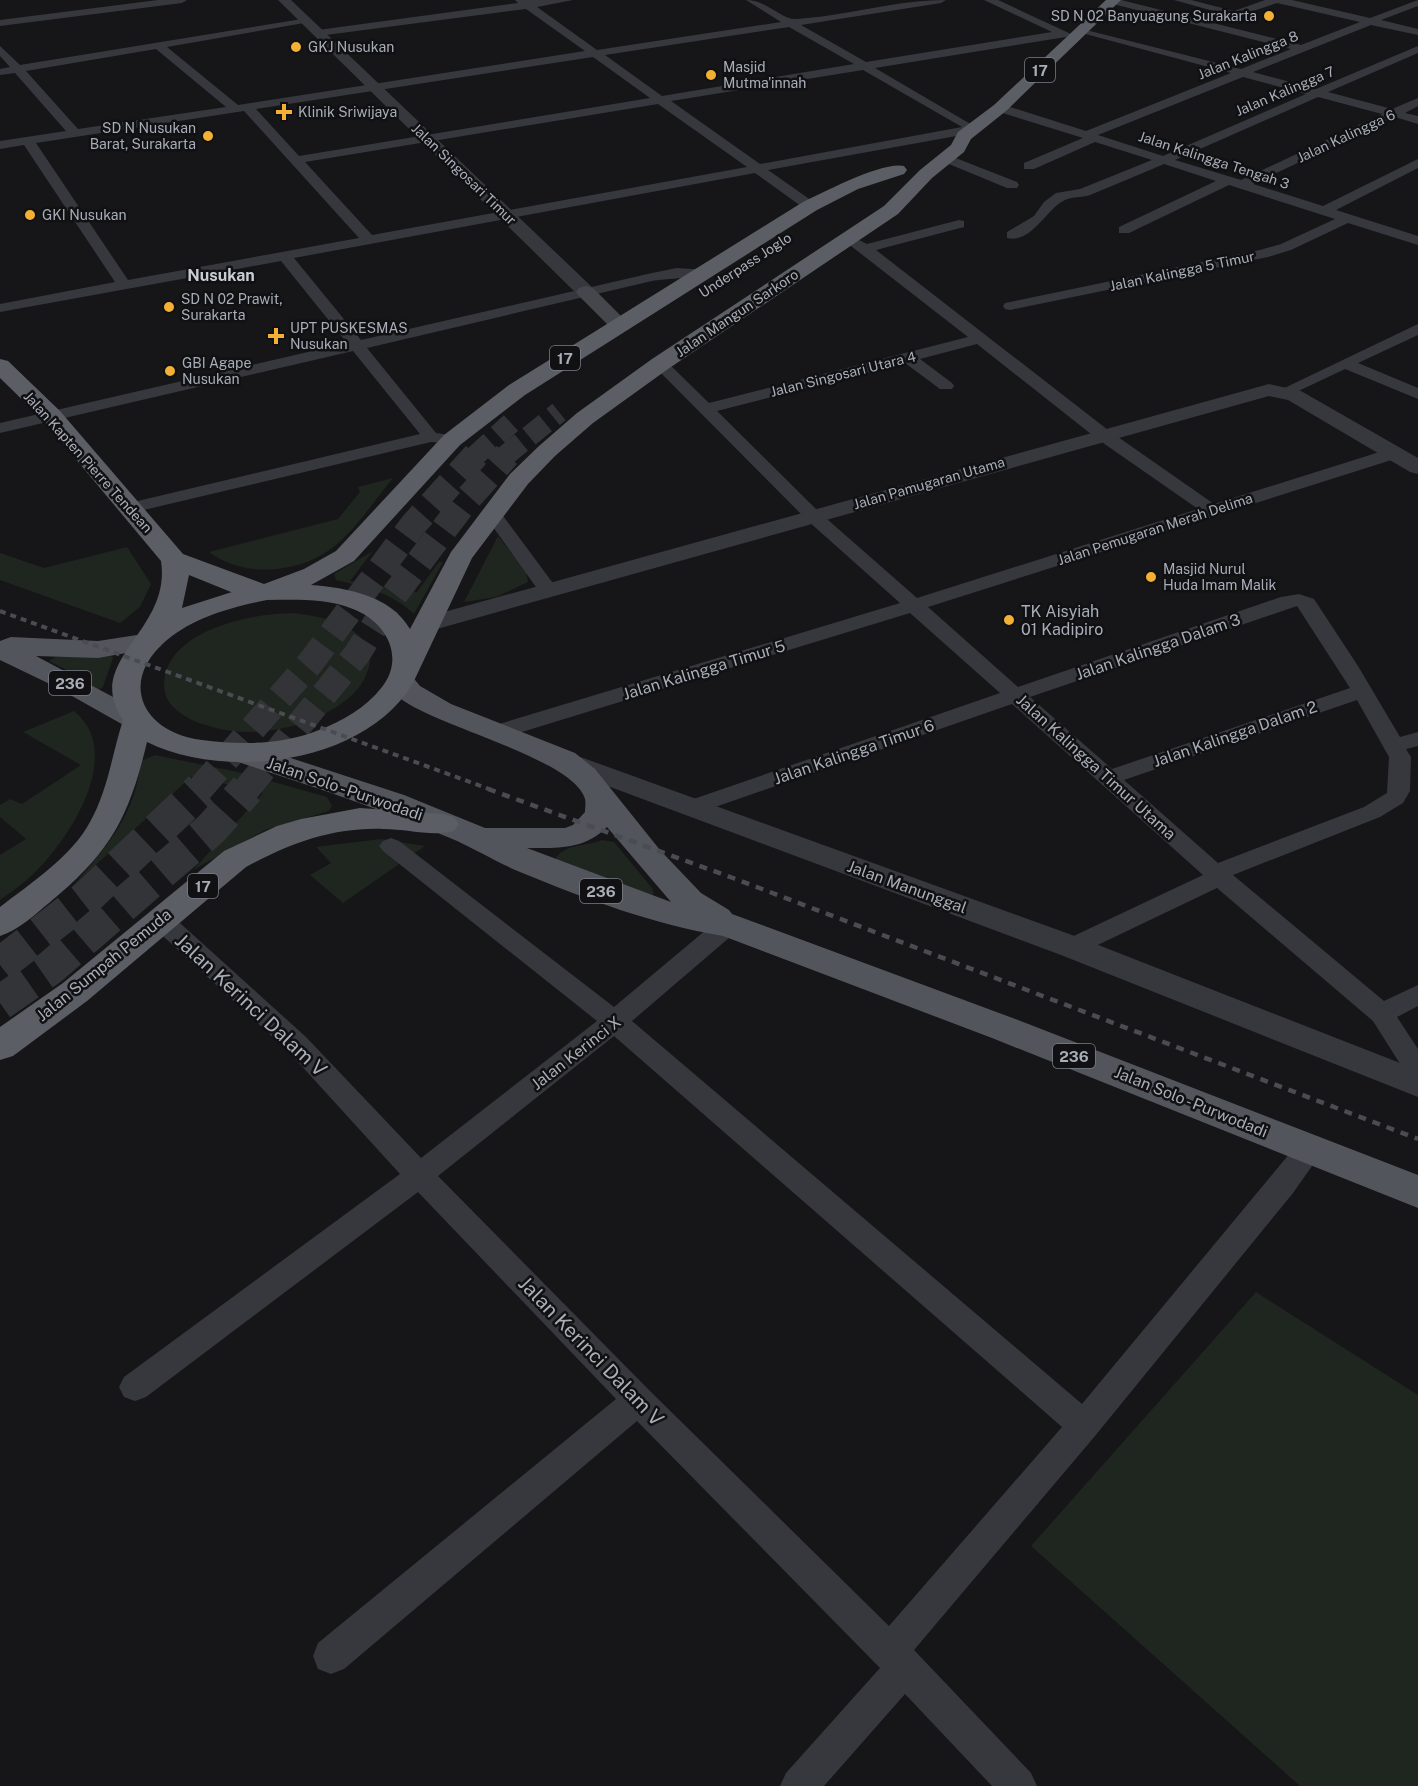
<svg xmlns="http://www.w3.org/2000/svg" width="1418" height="1786" font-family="'Public Sans',sans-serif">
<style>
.green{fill:#1e261f}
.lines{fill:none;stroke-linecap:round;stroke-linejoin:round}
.trunk-tunnel-far2{stroke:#333438;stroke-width:21;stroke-dasharray:21 10;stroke-linecap:butt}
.trunk-tunnel-far1{stroke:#333438;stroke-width:27;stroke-dasharray:27 14;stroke-linecap:butt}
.trunk-tunnel{stroke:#333438;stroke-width:35;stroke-dasharray:35 17;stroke-linecap:butt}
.minor{fill:#37383d;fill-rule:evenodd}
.tertiary{fill:#37383d;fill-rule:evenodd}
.secondary{fill:#45474d;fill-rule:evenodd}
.primary{fill:#53555c;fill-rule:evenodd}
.trunk{fill:#5b5e65;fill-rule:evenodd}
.rail-far1{stroke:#4a4c52;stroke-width:4;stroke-dasharray:6 5;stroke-linecap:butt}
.rail{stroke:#4a4c52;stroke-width:4.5;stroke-dasharray:8 7;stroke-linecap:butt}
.poi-dot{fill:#f2b134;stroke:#111113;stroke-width:2}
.labels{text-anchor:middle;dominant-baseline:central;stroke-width:5;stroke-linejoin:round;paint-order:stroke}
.far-poi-label{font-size:14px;fill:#a8adb8;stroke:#111113;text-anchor:start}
.far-street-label{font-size:14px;fill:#a8adb8;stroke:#111113}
.shield{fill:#111113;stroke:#7b7e86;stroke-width:1.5}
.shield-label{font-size:15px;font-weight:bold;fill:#a8adb8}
.far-quarter-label{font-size:16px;font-weight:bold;fill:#c9ccd4;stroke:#111113}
.poi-label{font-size:16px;fill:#a8adb8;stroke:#111113;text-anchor:start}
.street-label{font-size:16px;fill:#a8adb8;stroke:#111113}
.near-street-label{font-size:20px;fill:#a8adb8;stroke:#111113}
</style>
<rect width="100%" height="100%" fill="#161618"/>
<path class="green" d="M393,478C373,502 354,533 328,551C294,574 242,577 209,552L338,519L360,492L358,487Z
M498,536L526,572L528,582L496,597L464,602Z
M127,547L151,584L140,607L120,623L0,580V553L44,568Z
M373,551L350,581L417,592L439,562H443L414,614C392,593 365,587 336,580L334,574Z
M292,613C321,616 377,626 369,667C366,678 359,689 350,697C316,726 259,739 216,728C199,724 180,717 169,702C163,692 163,682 166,671C181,627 253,614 292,613Z
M111,656L113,658L103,687L97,691L65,669L49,661L55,657Z
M74,711C127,754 67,844 29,878C20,886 10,893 0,900V855L26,839L0,817V805L10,799L22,804L81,765L23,732Z
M155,755L238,772L327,797L332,806L329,811L265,830L193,870L263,793L192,776L73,886C107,845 135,817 141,761Z
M381,839L425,846L343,903L310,875L331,863L316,847Z
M602,840L614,842L652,888L654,894L644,897L555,860C563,843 586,847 602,840Z
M1256,1292L1418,1395V1786H1300L1031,1546Z"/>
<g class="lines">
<path class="trunk-tunnel-far2" d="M475,456L511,423
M505,456L559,412"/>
<path class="trunk-tunnel-far1" d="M199,790L311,662L413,525L476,455
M246,790L357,654L392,598L463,504L507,455"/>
<path class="trunk-tunnel" d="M0,965L86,898L201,789
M0,1003L50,968L210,830L247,789"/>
<path class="minor" d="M158,0H187L182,3L0,26V20Z
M515,0H573L537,7L597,50L781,22L746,0C767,0 782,20 796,19C846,16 895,0 946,0L941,3L801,25L866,62L1052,32L984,0H998L1071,34L1066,37L875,68L979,129L973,133L768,170L815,203V209H805L755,173L294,258L361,340L652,273L677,268L706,270L708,273C704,277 663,279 652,281L367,348L436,433L458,436L461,440L458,444L431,442L131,513L125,512L122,508L125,504L420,434L353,351L0,433V423L347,343L281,261L0,312V304L115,282L24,145L0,149V141L66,131L15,73L0,75V69L10,67L0,56V46L20,65L308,18V22L304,23L167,47L238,105L585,51L526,9L318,36L313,33L318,30L518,3ZM789,27L854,64L662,96L605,55ZM156,49L226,107L78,129L26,71ZM593,57L650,98L299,156L256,109ZM863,70L962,127L760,164L671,101ZM658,104L747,167L372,235L305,162ZM244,111L359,238L128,280L36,143Z
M1109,0H1121L1301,45L1360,22L1277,3L1235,17L1174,0H1191L1234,11L1265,0H1292L1370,18L1418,0V6L1381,20L1418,29V35L1371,25L1253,72L1316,89L1418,46V53L1328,92L1392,109L1418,98V106L1405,113L1418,116V124L1395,117L1253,184L1323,206L1418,159V168L1336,210L1418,236V245L1348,223L1291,250L1268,257L1010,310L1005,309L1003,306L1005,303L1010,302L1260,250L1281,244L1335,219L1229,185L1129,233H1119V227L1216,181L1164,164C1140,174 1115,185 1090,195C1082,198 1071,196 1063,201C1046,210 1031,244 1007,238V232L1034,216L1044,202L1056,193L1080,189L1152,160L1095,142L1034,169H1024V163L1083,138L996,111V105H1004L1086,131L1231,73L1078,32V28L1241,69L1291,49L1109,3ZM1243,77L1306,94L1163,156L1098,135ZM1318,97L1382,114L1241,180L1175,160Z
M948,155L1017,182L1019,185L1017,188H1007L944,162L942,159Z
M959,220L964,221V227L876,250L1108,430L1214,504L1389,449H1401L1404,453L1401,457L928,607L1018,687L1281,597L1299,594L1314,599L1358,666L1400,737L1418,732V746L1406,749L1411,757L1410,791L1403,803L1380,817L1233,875L1384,1001L1418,985V1006L1397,1017L1418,1049V1081L1409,1078L1373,1021L1217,888L1081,953L1072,956L1063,953L1060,947L1063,941L1203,875L1012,704L698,813L690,815L682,813L679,808L682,803L1000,693L910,613L502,738H486L483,733L486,728L900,603L807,520L652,364L654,361H666L709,403L968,337L842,239L849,235L867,244ZM977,344L1096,438L1198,509L917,598L819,512L717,411L905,363L940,389H952L954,386L952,383L920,359ZM1297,606L1350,688L1112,769L1030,697ZM1357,700L1389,757L1387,793L1364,807L1218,863L1124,780Z
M1418,324V335L1358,363L1418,388V399L1345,369L1290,395H1278L1276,392Z
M492,508L498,509L555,586L558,590L555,594H541L483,513Z
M391,838L399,841L614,1007L719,919L728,916L737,919L740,925L737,931L632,1021L1082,1404L1300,1141L1310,1138L1320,1141L1324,1149L1293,1193L1095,1436L914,1650L1031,1773L1037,1786H992L905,1694L824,1786H780L786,1773L880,1668L637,1421L344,1669L331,1674L318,1669L313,1656L318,1643L616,1399L418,1192L146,1397L135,1401L124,1397L119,1387L124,1377L400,1174L288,1051L152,926L149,920L152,914L161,912L170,914L306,1037L421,1158L597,1021L383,851L379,846L383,841ZM614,1036L1062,1427L889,1626L649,1390L438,1176Z"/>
<path class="tertiary" d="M278,0H291L593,288L595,292L593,296H579Z
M1269,384L1301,391L1418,458V474L1410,472L1288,400L1269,396L437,629L428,631L419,629L416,624L419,619Z
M564,751L1083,939L1418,1070V1097L1061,955L554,766L550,760L554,754Z"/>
<path class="secondary" d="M586,286L593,288L625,320L628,324L625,328H611L579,296L576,292L579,288Z"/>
<path class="primary" d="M150,633L160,635L164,641L160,647L98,658L36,656L147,715L152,721L147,727L137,730L127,727L56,687L0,660V641L11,637L98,641Z
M401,672L411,675L420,686L451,704L575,753L595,769L660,850L701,893L729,910L732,914L1018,1020L1418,1175V1208L992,1038L723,936C652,924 586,899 520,872C496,862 474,848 450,838C379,808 306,784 232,760L228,753L232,746L243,744L254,746L404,795L485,828H565L573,825L585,812C585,808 586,803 585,799C574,759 438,727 401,699C395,694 391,687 387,681L391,675ZM607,827L671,902L527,848C558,848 584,850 607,827Z"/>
<path class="trunk" d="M1106,0H1121L1006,111L971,139L964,152L932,178L898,214L668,369L593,423L555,456L528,484L472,558L413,683C365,764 226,781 147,742C129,818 110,853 49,903C34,915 19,930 0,936V907C31,883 72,856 90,822C108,790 112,754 123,720C82,660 172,632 161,561L44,421L0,378V359L8,361L60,411L183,554L264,584L304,569L336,551L444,435L509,385L803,202C824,192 883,161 904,166L907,170L904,174L858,189L817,210L525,395L460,445L354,561L311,585C347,588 390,595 410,629L451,552L510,474L539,446L577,413L652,359L884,206L920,170L951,145L958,132L994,105ZM189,575L231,592H232L182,608ZM267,600C295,600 326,598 353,609C385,621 406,656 382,687C366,708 342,721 319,730C282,745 240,745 202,740C143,733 117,682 167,640C195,617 232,607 267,600Z
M360,808L443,814L454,817L459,824L454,831C432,837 407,829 384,829C333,827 291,843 246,867L87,1001L13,1056L0,1060V1027L63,983L224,851L277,826L301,819Z"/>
<path class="rail-far1" d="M0,611L492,790"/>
<path class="rail" d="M488,789L733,878L1418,1139"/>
</g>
<g class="poi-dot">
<circle cx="1269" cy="16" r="6"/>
<circle cx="296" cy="47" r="6"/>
<circle cx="711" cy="75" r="6"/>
<path d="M281 103h6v6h6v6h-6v6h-6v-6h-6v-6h6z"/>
<circle cx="208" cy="136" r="6"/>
<circle cx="30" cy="215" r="6"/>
<circle cx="169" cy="307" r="6"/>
<path d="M273 327h6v6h6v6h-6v6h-6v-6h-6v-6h6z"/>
<circle cx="170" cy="371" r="6"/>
<circle cx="1151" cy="577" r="6"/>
<circle cx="1009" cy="620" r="6"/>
</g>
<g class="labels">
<g class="far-poi-label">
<text x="1257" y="16" text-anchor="end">SD N 02 Banyuagung Surakarta</text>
<text x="308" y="47">GKJ Nusukan</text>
<text x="723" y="67">Masjid<tspan x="723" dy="16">Mutma'innah</tspan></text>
<text x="298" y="112">Klinik Sriwijaya</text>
<text x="196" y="128" text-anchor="end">SD N Nusukan<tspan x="196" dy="16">Barat, Surakarta</tspan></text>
<text x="42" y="215">GKI Nusukan</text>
<text x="181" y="299">SD N 02 Prawit,<tspan x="181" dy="16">Surakarta</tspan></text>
<text x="290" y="328">UPT PUSKESMAS<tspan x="290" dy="16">Nusukan</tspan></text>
<text x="182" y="363">GBI Agape<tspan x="182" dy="16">Nusukan</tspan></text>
<text x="1163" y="569">Masjid Nurul<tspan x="1163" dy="16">Huda Imam Malik</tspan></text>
</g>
<g class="far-street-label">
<text transform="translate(1248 55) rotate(-22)">Jalan Kalingga 8</text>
<text transform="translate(1285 91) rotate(-23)">Jalan Kalingga 7</text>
<text transform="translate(1346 136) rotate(-25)">Jalan Kalingga 6</text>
<text transform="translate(1214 160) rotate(18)">Jalan Kalingga Tengah 3</text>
<text transform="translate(464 174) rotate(44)">Jalan Singosari Timur</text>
<text transform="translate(745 265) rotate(-33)">Underpass Joglo</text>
<text transform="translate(1182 271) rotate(-12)">Jalan Kalingga 5 Timur</text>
<text transform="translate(737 313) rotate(-34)">Jalan Mangun Sarkoro</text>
<text transform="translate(843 374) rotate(-14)">Jalan Singosari Utara 4</text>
<text transform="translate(88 462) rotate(48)">Jalan Kapten Pierre Tendean</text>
<text transform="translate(929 483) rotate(-16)">Jalan Pamugaran Utama</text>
<text transform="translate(1155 529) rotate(-18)">Jalan Pemugaran Merah Delima</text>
</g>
<g class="shield">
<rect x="1025" y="58" width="30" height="24" rx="4.5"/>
<rect x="550" y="346" width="30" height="24" rx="4.5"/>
<rect x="49" y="671" width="42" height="24" rx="4.5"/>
<rect x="188" y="874" width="30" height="24" rx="4.5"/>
<rect x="580" y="879" width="42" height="24" rx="4.5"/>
<rect x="1053" y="1044" width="42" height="24" rx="4.5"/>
</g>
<g class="shield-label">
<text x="1040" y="70">17</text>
<text x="565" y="358">17</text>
<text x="70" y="683">236</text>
<text x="203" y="886">17</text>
<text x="601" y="891">236</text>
<text x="1074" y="1056">236</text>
</g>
<g class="far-quarter-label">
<text x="221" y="275">Nusukan</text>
</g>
<g class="poi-label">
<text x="1021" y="611">TK Aisyiah<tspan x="1021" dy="18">01 Kadipiro</tspan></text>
</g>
<g class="street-label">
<text transform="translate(1158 647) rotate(-19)">Jalan Kalingga Dalam 3</text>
<text transform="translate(704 670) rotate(-17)">Jalan Kalingga Timur 5</text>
<text transform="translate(1235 734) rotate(-19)">Jalan Kalingga Dalam 2</text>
<text transform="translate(854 752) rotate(-19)">Jalan Kalingga Timur 6</text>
<text transform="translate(1096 767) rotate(42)">Jalan Kalingga Timur Utama</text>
<text transform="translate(345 789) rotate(19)">Jalan Solo - Purwodadi</text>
<text transform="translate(907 887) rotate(20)">Jalan Manunggal</text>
<text transform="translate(104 965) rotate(-39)">Jalan Sumpah Pemuda</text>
<text transform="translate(576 1053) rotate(-38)">Jalan Kerinci X</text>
<text transform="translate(1191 1102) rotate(22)">Jalan Solo - Purwodadi</text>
</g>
<g class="near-street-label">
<text transform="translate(251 1005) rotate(43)">Jalan Kerinci Dalam V</text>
<text transform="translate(591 1351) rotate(46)">Jalan Kerinci Dalam V</text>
</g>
</g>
</svg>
